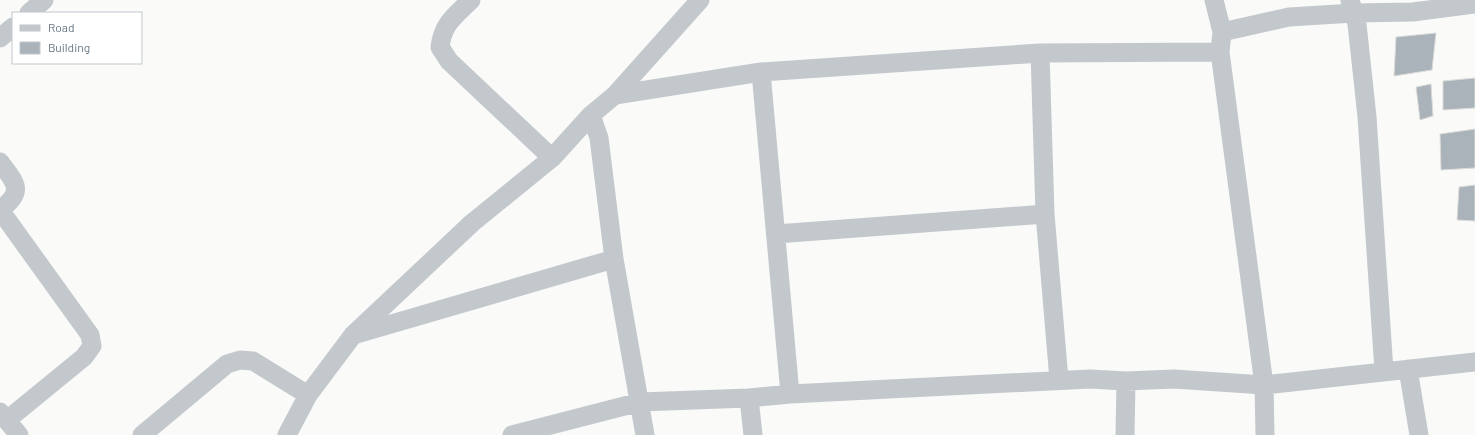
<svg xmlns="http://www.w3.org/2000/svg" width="1475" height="435" font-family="Barlow,sans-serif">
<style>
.building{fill:#aab3b9;stroke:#dcdcda}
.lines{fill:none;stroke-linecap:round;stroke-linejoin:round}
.minor{stroke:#c3c8cc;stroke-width:19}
</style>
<rect width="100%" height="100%" fill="#fafaf8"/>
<path class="building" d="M1436,33L1432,70L1394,76L1396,37Z
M1475,78V108L1443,110V81Z
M1431,84L1433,116L1420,120L1416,87Z
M1475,129V168L1441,170L1440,134Z
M1475,185V221L1457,220L1459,187Z"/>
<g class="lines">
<path class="minor" d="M471,0C455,16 443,23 440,47L449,61L552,158
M1214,0L1222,32L1220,52L1264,385L1475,362
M1350,0L1357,24L1367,117L1384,371
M29,13L44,0
M1222,32L1289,17L1354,13L1413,12L1475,4
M0,38L13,27
M1040,53L1220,52
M761,72L790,394
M615,95L761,72L1040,53L1045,214
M591,115L599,138L614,259L645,435
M0,162C16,184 25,190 0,210
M0,210L90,335L92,346L84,357L7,420
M776,234L1045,214L1059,380
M357,334L614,259
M1408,369L1419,435
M749,398L753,435
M0,412L19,435
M142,435L227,364L240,360L253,361L308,395
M287,435L308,395L353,335L472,223L552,158L591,115L615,95L700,0
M512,435L640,402L749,398L790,394L1090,379L1126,381L1174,379L1264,385L1265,435
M1125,435L1126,381"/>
</g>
<rect x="12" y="12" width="130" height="52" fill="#ffffff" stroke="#c1c8cd"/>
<rect x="20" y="25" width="20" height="6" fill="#c3c8cc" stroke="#c1c8cd"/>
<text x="48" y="32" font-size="12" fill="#657683">Road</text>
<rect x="20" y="42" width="20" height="12" fill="#aab3b9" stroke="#c1c8cd"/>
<text x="48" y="52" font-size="12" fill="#657683">Building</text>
</svg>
